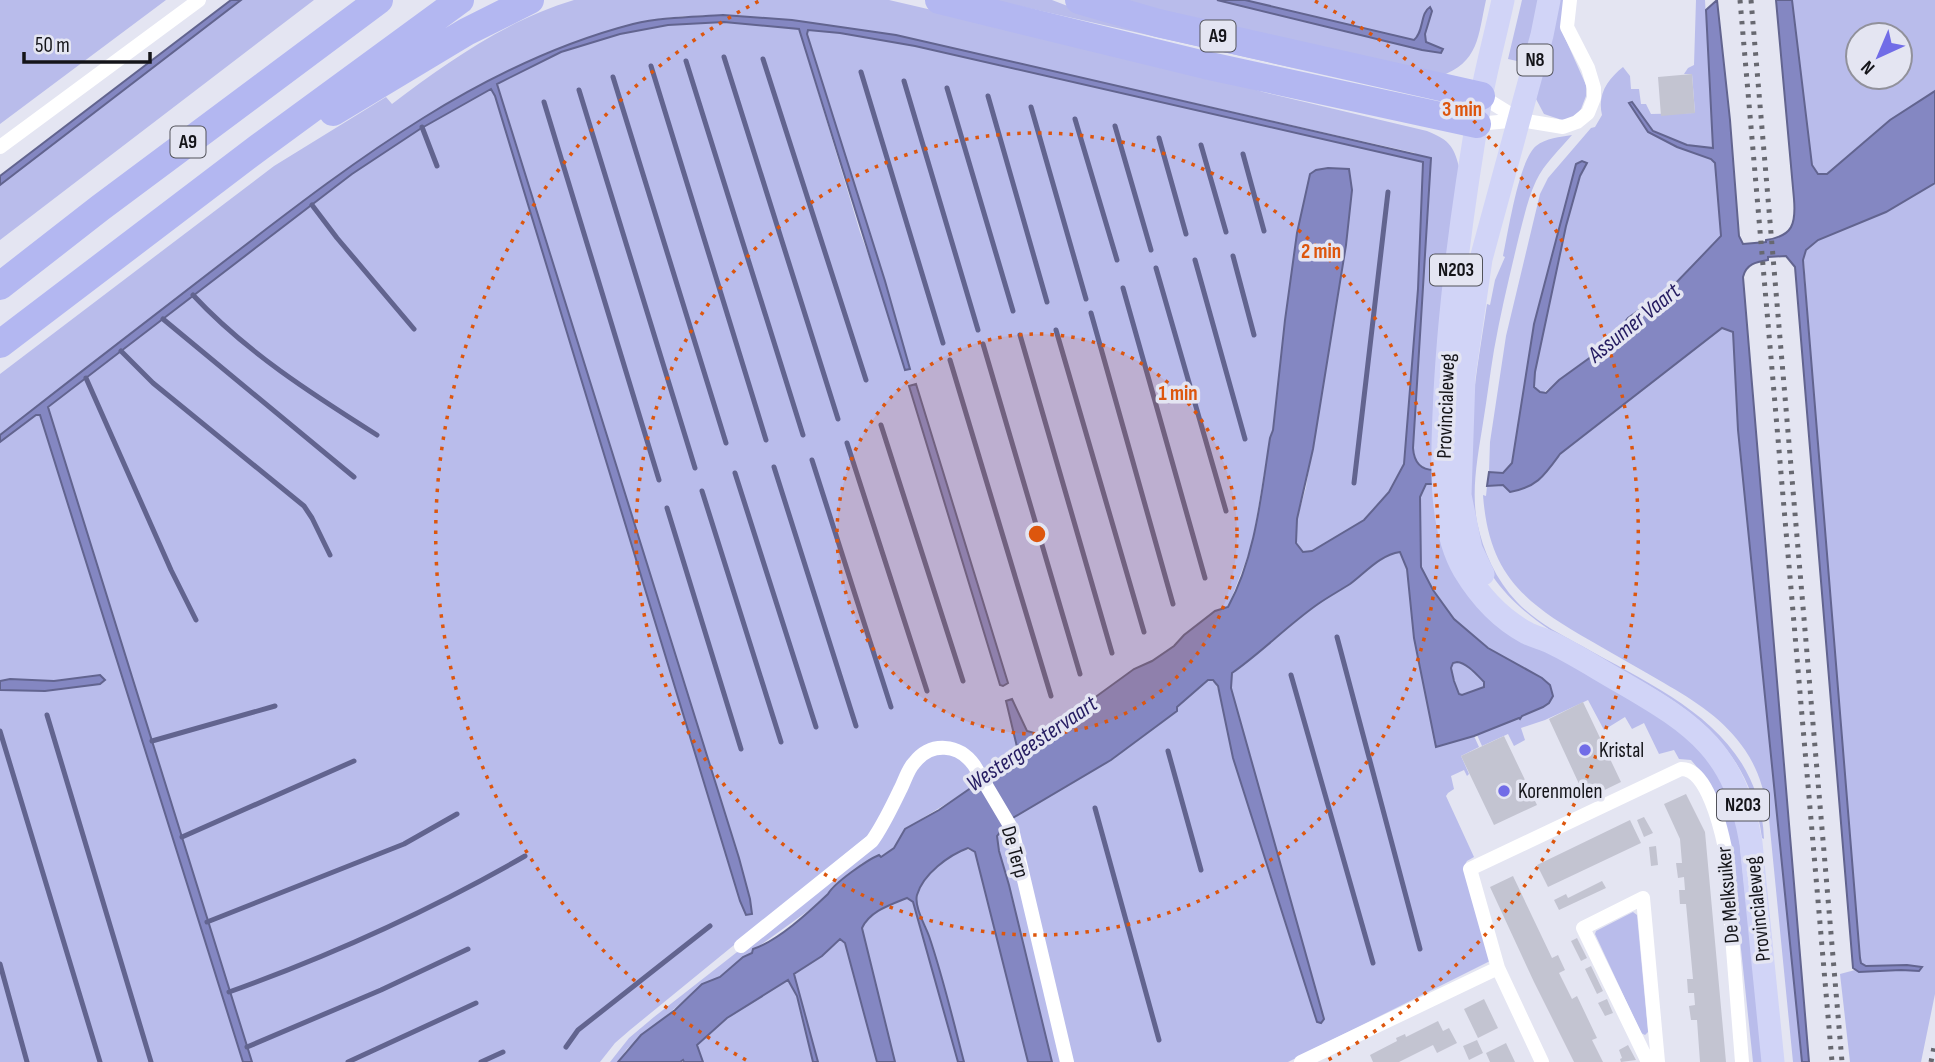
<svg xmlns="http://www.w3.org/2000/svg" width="1935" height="1062" font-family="'Sofia Sans Condensed',sans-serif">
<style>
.green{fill:#b9bceb;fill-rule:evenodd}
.water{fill:#8487c2;stroke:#62648f;stroke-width:2;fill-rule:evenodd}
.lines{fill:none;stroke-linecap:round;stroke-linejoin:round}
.stream{stroke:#62648f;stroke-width:5}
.building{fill:#c3c4d1}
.minor{stroke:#fff;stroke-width:14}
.primary{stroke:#d1d4f7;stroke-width:23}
.motorway{stroke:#b3b7f1;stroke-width:28}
.rail{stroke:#676870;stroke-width:5;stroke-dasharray:3.5 7;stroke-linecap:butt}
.ring{fill:none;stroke:#dd560d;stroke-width:3.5;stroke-dasharray:3.5 7}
.poi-dot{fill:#716ce7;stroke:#e4e5f2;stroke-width:2.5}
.labels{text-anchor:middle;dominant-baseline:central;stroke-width:7;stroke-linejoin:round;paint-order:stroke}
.shield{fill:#e4e5f2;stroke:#52535a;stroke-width:2}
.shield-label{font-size:19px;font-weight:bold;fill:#141419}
.street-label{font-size:21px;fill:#141419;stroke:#e4e5f2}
.poi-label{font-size:21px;fill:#141419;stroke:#e4e5f2;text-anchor:start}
.water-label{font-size:23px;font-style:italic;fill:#241b61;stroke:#e4e5f2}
.centre{fill:#dd560d;stroke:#e4e5f2;stroke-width:3.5}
.ring-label{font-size:21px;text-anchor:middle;font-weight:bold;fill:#dd560d;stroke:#e4e5f2;stroke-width:7;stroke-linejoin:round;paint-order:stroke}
</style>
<rect width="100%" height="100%" fill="#e4e5f2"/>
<path class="green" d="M0,0H166L0,124Z
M241,0H314L0,240V185Z
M574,0H889L1208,74L1263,92L1427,131C1447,139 1454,145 1459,167L1434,470H1427L1415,461L1364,520L1312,551L1303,552L1296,543L1297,519L1306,487L1346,245L1339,169L1328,168L1297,233L1285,320L1273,430L1270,438L1252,545L1228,607L1184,635L1174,646L1152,661L1134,669L1079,709L1053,723L1038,734L1027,731L1007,701L1018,751L1017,756L989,778L978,760L929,746L877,828L630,1030L615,1043L600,1062H252L48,407L352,174L420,129L491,89L495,96L740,901L752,914L750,899L739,858L497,84L561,52L620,34L668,25L724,22L799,29L860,232L910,369L807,34L808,30L840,33L915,46L1414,159L1415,153C1296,126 1176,99 1057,72C959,49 863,26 763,18C721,15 674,13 632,24C520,54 421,116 328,182L0,435V374L274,166L386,97L392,104C447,62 507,20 574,0ZM916,384L1008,683L1006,685L910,386Z
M993,0H1052L1091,15L1299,69Z
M1118,0H1486C1478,36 1479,63 1440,76Z
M1522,0H1542L1526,63L1508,59Z
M1558,0H1565L1561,29L1586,85V96L1581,109L1575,117L1559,121V119L1544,114L1536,99Z
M1696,0H1705L1713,148L1687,145L1653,131L1632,102L1629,103L1648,132L1677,147L1711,159L1715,163L1721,236L1672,287L1628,318L1606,346L1520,410L1512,463L1503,473L1489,472L1490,442L1506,336L1540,194L1548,178L1591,128L1595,127L1602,115C1597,94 1608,79 1623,67L1630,76L1631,89H1639L1641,104H1646L1651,114L1695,113L1692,74H1684L1688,68L1694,65Z
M1785,0H1935V994L1921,1062H1850L1840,974L1855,970L1919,971L1921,967L1866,966L1861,963L1860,958L1814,399ZM1858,35H1900V77H1858Z
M1572,135C1560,149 1544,164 1536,181C1528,198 1524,217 1519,236C1510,274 1501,311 1494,350C1490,374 1487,398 1483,423C1478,455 1471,489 1477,522C1483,551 1496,580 1517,602C1535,621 1559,634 1582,646C1663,692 1760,730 1764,839L1762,838C1737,650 1511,684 1470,526C1467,512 1470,493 1471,479C1471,454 1470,429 1473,404C1476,371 1482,338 1487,304L1490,305L1495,280L1505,257L1503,256C1508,233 1519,160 1536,146C1546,138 1560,137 1572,135Z
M1722,328L1733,332L1738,430L1802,1062H1793L1768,809C1763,788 1758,769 1745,750C1725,720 1695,701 1664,683C1640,669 1615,655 1591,641C1525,603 1489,576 1483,495L1486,496L1487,486L1503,485L1510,492C1536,487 1545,476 1560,454Z
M36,415H40L243,1062H0V690L45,691L100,684V675L54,681L10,679L0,681V442Z
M1426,484H1434L1455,571L1584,672L1674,726L1709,759L1725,786L1737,818L1763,1062H1753L1731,855L1702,773L1691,760L1679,759L1674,750L1659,754L1644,723L1632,729L1625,717L1604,730L1588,700L1545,720L1521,728L1525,740L1514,746L1508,734L1482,746L1477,735L1519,717L1521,719V716L1543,707L1542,678C1494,655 1441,622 1421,568C1417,556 1419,538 1419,526C1419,511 1417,496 1426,484Z
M1401,552L1407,569L1414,638L1436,746L1474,736L1479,747L1461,756L1469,774L1467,776L1464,770L1451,776L1454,789L1448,793L1446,796L1474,857L1467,861L1464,866L1490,961L1288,1062H1070L1011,819L1111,760L1177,711V707L1208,680L1215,682L1219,692L1233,758L1317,1022L1324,1018L1231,688L1232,673C1262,652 1288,625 1318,604C1328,597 1340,591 1350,583C1366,572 1380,555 1401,552Z
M1462,662L1484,681V687L1462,695L1458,693L1451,668L1453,663Z
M935,752L959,755L980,783L905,829L894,848L880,857L879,855L861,864L842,881L832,887L828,894L812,908L755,949L752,953L746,956L720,977L707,983L688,997L627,1049L618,1062H610L629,1038L654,1017L870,848L913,771Z
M1004,826L1005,828L1063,1062H1052L1009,885L999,851L997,836Z
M966,849L975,852L1028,1062H964C952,1017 941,972 926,927C923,919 915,906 917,897C921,876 948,856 966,849Z
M907,898L913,902L958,1062H895L862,928C870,911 890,905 907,898Z
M1633,912L1637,915L1648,1032L1645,1035L1641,1033L1595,934L1596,931Z
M840,939L845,943L877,1062H818L794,974Z
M788,980L797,996L813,1062H703L697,1045L727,1018Z"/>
<path class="water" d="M231,0H241L0,185V176Z
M1217,0H1245L1414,40C1424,32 1420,13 1430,7L1432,11L1425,34L1426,42L1443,49L1441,53L1422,50Z
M1717,0L1730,120L1739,236L1743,244L1766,242V240C1793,236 1796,224 1794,199L1776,0H1792L1812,165L1818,174H1827L1890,120L1935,91V183L1886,212L1818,240L1806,250L1803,260L1860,958L1861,963L1866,966L1907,965L1922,967L1919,971L1901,970L1859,972L1853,968L1795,267L1786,256L1768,257V260C1756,262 1746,264 1743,277L1809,1062H1802L1738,430L1733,332L1722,328L1560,454C1544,476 1537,487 1510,492L1503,485L1487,486L1489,472L1503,473L1512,463L1534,324L1576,164L1582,161L1587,163L1580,176L1566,226L1535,372L1534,387L1540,392L1546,393L1559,380L1606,346L1628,318L1672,287L1721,236L1715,163L1711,159L1677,147L1648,132L1629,103L1632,102L1653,131L1687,145L1713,148L1706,10Z
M723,15L792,20L896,35L1431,158L1413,448C1414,462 1420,470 1434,470V484H1426L1420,497L1421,567L1433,590L1454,619L1488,648L1542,678L1550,685L1553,696L1549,703L1543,707L1522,716L1520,719L1519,718L1474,736L1436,747L1414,638L1407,569L1400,552C1380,555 1366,572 1350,584C1339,591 1328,597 1318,604C1288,625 1262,652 1232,673L1231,688L1324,1019L1321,1023L1317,1022L1233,758L1218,686L1213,680H1208L1177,707V711L1111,760L1011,819L997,836L999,851L1009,885L1052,1062H1028L975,852L968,848C949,855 923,874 917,895C914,906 925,925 929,936C943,977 953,1020 964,1062H958L913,902L907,898C890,905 870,911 862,928L895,1062H877L845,943L840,939L822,956L794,974L818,1062H813L797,996L788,980L727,1018L697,1045L703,1062H684L683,1060L680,1062H618L641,1035L675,1010L702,984L720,977L743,957L752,953L753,949C778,941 809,912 828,894C834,883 867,860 879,855L881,857L894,848L905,829L939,810L1017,756L1018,751L1006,701L1012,699L1027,731L1038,734L1053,723L1079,709L1134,669L1152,661L1174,646L1184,635L1215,611L1228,607C1256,555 1261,495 1270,438L1273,430L1285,320L1297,233L1310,174L1316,170L1328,168L1349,169L1352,190L1346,245L1313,449L1297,519L1296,543L1303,552L1312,551L1364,520L1389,492L1404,464L1418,289L1423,162L915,46L840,33L808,30L807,34L885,281L910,369L905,370L799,29L724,22L668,25L620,34L561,52L497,84L739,858L750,899L752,914L746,915L740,901L495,96L491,89L420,129L352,174L48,407L252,1062H243L40,415H36L0,442V435C78,374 157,313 235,253C356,160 482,63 633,24C662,17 693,17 723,15ZM1457,662C1467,663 1477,675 1484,682V687L1462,695L1459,694L1454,681L1451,668L1453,663Z
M916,384L1008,683L1003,686L1000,685L909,386Z
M100,675L105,680L100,684L45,691L0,690V681L10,679L54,681Z"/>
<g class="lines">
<path class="stream" d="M724,57L838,419
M763,59L866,380
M686,61L803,435
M651,66L766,440
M861,72L943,343
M613,77L726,443
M904,81L978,330
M947,88L1013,311
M579,90L695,468
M988,96L1047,302
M544,102L659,480
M1031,107L1086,299
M1075,119L1117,260
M1115,126L1151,250
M422,127L437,166
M1159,138L1186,234
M1201,145L1226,232
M1243,154L1264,231
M312,205L337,238L414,329
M1233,256L1254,335
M1195,260L1245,439
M1156,268L1226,511
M1123,288L1205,578
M193,295C246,352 312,394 377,435
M1091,313L1173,604
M163,319L354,477
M1056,330L1144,632
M1020,335L1112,653
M983,344L1080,674
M121,351L153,383L304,506L312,518L330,555
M950,360L1051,696
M86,378L171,570L196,620
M881,425L963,681
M847,443L927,691
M812,460L891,707
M774,467L856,726
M735,473L816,727
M1354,483L1388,192
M702,491L781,742
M667,508L741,749
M1337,637L1420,949
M1291,675L1373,963
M47,715L151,1062
M0,731L100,1062
M152,741L275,706
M1168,751L1201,870
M1095,808L1159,1040
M182,837L354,761
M207,922L404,844L457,814
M0,964L27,1062
M229,992C332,955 431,910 525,856
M247,1047L381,990L468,949
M566,1047L578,1030L710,926
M348,1062L476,1003
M481,1062L503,1052"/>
</g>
<path class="building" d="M1692,74L1695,113L1661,116L1658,77Z
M1583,702L1621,782L1586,799L1549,719Z
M1504,736L1537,805L1494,825L1461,756Z
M1686,794L1705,832L1726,1062H1700L1697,1020H1691L1689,1006L1695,1005L1694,993H1688L1687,979H1693L1686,904H1680L1679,890H1685L1684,877L1678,878L1676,863H1682L1680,839L1664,804Z
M1644,817L1653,833L1644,837L1637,820Z
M1630,820L1641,843L1548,887L1537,865Z
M1656,846L1658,865L1651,866L1649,847Z
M1513,876L1552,958L1558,955L1565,970L1559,973L1572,999L1577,996L1597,1038L1592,1040L1603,1062H1574L1534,982L1490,887Z
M1602,881L1606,888L1559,910L1554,900L1566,894L1568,898Z
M1577,938L1587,958L1581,961L1571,941Z
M1591,966L1603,991L1597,994L1585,969Z
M1484,999L1498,1028L1478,1038L1464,1009Z
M1607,999L1613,1013L1605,1016L1598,1003Z
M1438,1021L1443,1031L1449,1028L1457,1043L1437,1053L1433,1045L1399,1062H1373L1370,1055L1397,1041L1396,1038L1405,1034L1406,1037Z
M1477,1040L1483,1053L1469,1060L1463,1046Z
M1506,1043L1515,1062H1490L1486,1053Z
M1628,1045L1636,1060L1621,1062L1620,1059L1622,1058L1619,1050Z"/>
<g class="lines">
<path class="minor" d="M1481,96L1520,120
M1477,124L1520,120L1563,127L1577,122L1588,113L1594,98V88L1588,68L1567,27L1570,0
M0,147L199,0
M741,946L872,841C884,824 892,806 901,788C905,780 908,769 914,763C931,741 959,744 974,765L1012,829L1067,1062
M1301,1062L1498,968
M1542,1062L1498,968L1470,869L1681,769C1707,768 1721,829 1725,848L1742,1062
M1648,1062L1583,928L1643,898L1658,1062"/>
<path class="primary" d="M1503,0C1496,33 1487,65 1481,98C1463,202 1448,309 1444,414C1442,461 1439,528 1464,570C1479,595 1501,619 1527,633C1535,637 1544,639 1552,643C1575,654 1598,669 1621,682C1697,726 1735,752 1751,843L1773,1062
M1483,574L1471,549L1460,495L1464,376L1481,259L1542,35L1549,0"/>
<path class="motorway" d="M939,0L1205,65L1477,124
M1079,0L1158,23L1481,96
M333,112L466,32L530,0
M0,286L100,208L379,0
M0,344L258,148L460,0"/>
<path class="rail" d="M1740,0L1832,1062
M1751,0L1842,1062
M1931,1062L1935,1042"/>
</g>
<circle cx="1037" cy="534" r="200" fill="#dd560d" fill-opacity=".12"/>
<g class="ring">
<circle cx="1037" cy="534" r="200"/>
<circle cx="1037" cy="534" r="401"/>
<path d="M746 1060A601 601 0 0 1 759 1M1315 1A601 601 0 0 1 1328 1060"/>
</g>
<g class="poi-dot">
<circle cx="1585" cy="750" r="7"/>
<circle cx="1504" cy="791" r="7"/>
</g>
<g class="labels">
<g class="shield">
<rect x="1200.5" y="20.5" width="35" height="31" rx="5"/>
<rect x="1517.5" y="44.5" width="35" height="31" rx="5"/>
<rect x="170.5" y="126.5" width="35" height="31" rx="5"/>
<rect x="1430" y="254.5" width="52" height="31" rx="5"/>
<rect x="1717" y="789.5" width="52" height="31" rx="5"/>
</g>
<g class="shield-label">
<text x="1218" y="36">A9</text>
<text x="1535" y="60">N8</text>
<text x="188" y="142">A9</text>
<text x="1456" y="270">N203</text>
<text x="1743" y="805">N203</text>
</g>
<g class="street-label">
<text transform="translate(1446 406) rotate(-88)">Provincialeweg</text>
<text transform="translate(1015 852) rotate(74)">De Terp</text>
<text transform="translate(1728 895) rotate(-95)">De Melksuiker</text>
<text transform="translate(1758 909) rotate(-96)">Provincialeweg</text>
</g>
<g class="poi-label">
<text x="1599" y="750">Kristal</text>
<text x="1518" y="791">Korenmolen</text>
</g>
<g class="water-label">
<text transform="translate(1634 323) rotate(-39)">Assumer Vaart</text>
<text transform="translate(1032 744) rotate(-34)">Westergeestervaart</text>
</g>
</g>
<circle cx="1037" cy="534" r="10" class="centre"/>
<g class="ring-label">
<text x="1462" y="116">3 min</text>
<text x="1321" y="258">2 min</text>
<text x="1178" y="400">1 min</text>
</g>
<g transform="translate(1879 56) rotate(224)"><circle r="33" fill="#e4e5f2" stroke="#91919b" stroke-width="2"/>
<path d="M0-5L12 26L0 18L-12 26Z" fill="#716ce7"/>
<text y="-10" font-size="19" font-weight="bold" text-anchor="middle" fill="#141419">N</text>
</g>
<path d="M24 52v10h126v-10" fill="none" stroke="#141419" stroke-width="3.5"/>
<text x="35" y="52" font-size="21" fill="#141419" stroke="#e4e5f2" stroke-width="5" paint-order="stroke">50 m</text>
</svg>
